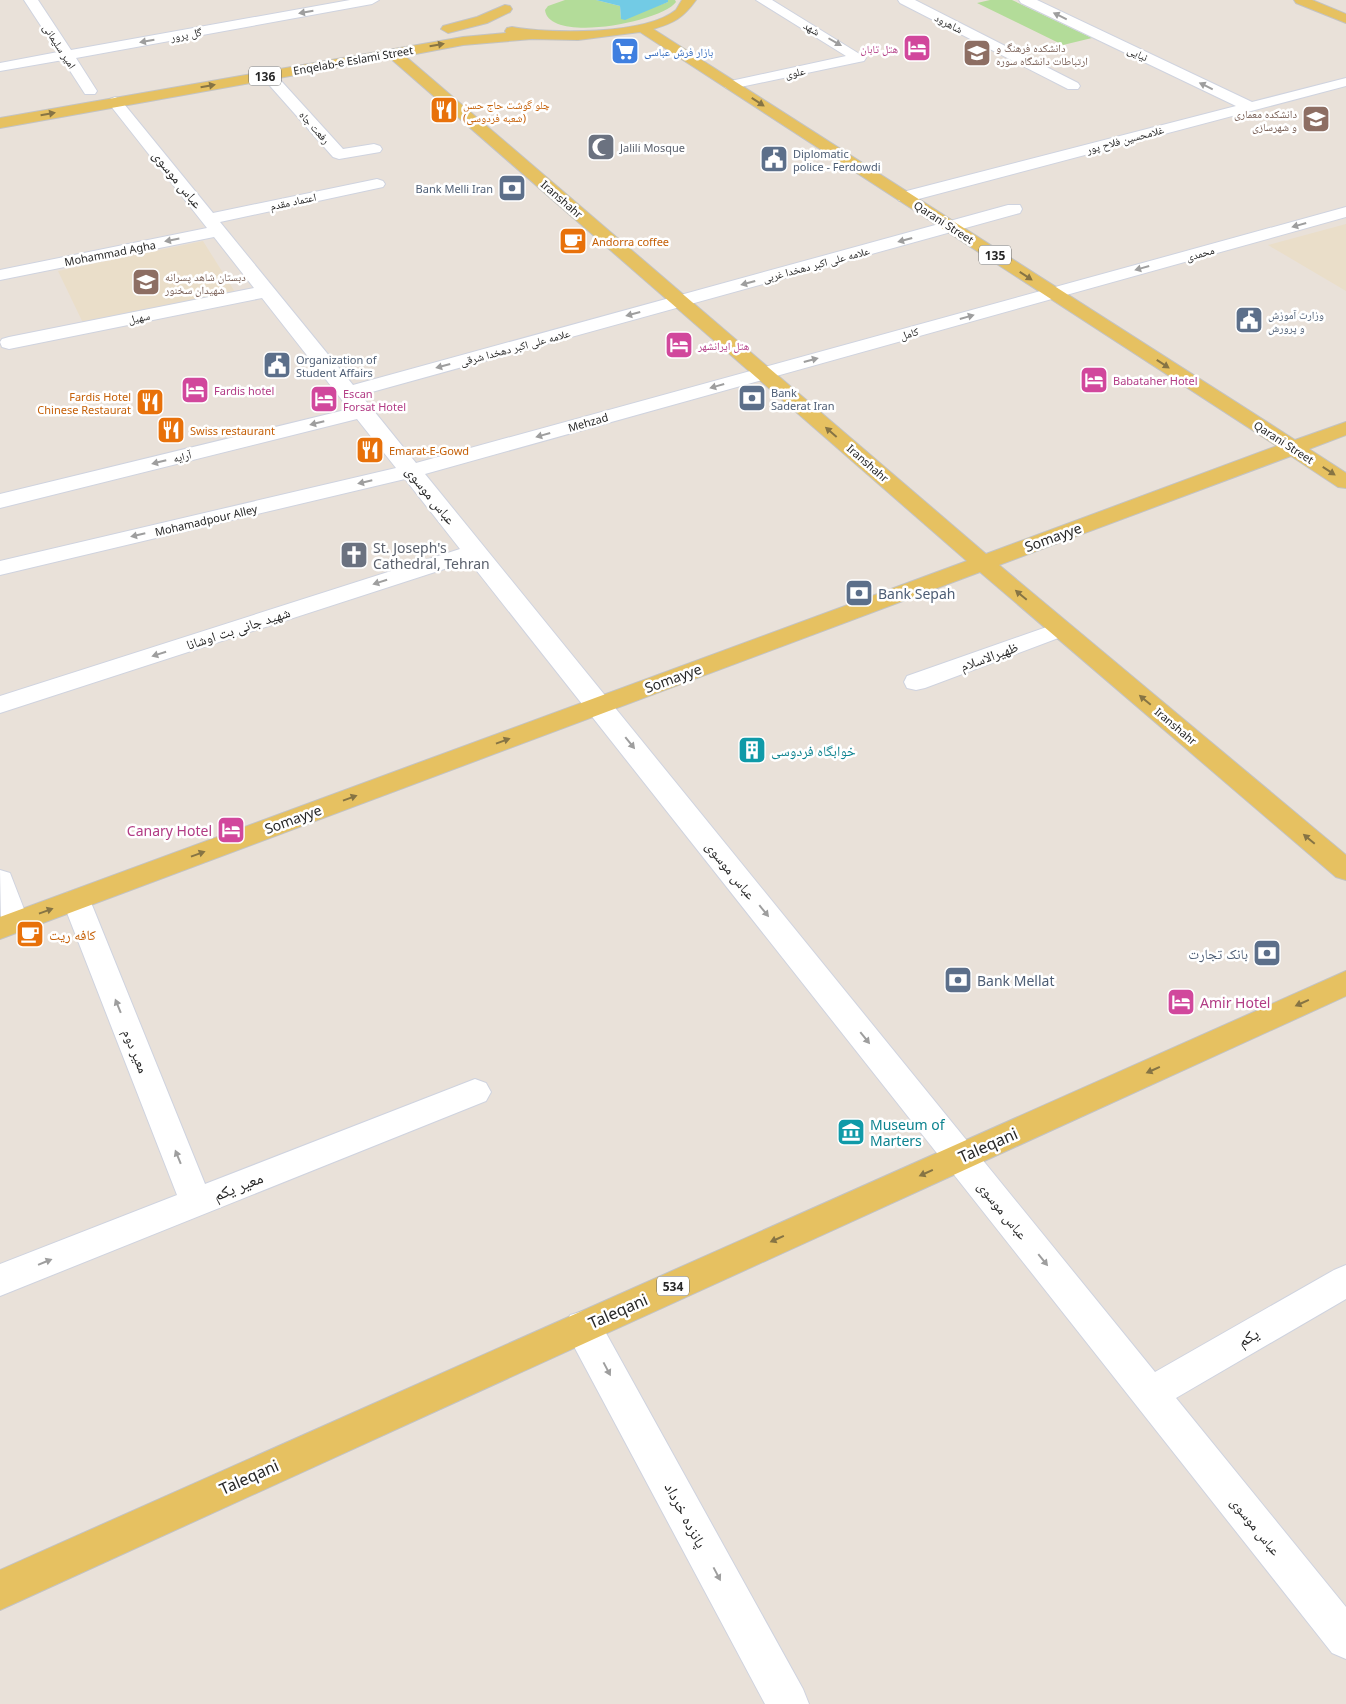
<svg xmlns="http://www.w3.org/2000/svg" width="1346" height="1704" font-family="'Noto Sans','Noto Naskh Arabic',sans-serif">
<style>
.education{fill:#eadec9}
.green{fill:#b3dc99}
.water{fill:#72cbe5}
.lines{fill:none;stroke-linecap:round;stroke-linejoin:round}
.minor-casing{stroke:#cfd3df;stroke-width:2}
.major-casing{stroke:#c3c3c3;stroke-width:2}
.minor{fill:#fff;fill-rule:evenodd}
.major{fill:#e6c161;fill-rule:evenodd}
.oneway{fill:#9e9e9e}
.oneway2{fill:#867444}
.labels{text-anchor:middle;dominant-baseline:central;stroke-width:5;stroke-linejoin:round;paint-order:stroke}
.far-street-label{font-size:11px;fill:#272727;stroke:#fff}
.far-education-label{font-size:11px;fill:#785e54;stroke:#fff;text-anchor:start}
.far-hotel-label{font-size:11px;fill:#b23c85;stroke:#fff;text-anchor:start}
.far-shop-label{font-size:11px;fill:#366cbe;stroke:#fff;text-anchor:start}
.far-food-label{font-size:11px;fill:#c56008;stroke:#fff;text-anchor:start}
.far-worship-label{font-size:11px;fill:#5b616d;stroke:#fff;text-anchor:start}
.far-service-label{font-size:11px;fill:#4e5e75;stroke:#fff;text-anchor:start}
.shield{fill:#fff;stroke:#686868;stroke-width:1}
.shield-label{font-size:12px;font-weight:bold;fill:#272727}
.street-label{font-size:14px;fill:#272727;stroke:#fff}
.worship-label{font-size:14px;fill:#5b616d;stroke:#fff;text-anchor:start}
.service-label{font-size:14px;fill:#4e5e75;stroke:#fff;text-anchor:start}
.culture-label{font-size:14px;fill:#0d838f;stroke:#fff;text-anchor:start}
.hotel-label{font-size:14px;fill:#b23c85;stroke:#fff;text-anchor:end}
.food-label{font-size:14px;fill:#c56008;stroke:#fff;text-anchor:start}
.near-street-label{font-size:16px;fill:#272727;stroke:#fff}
</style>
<rect width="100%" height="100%" fill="#e9e1d9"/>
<path class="education" d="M1346,224V291L1268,245Z
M203,241L235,292L84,325L58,271Z"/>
<path class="green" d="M565,0H596L620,6L621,19L668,2V0H675L676,2C662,22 549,44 545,10L548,6Z
M990,0H1012L1092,38L1063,45L977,3Z"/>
<path class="water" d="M596,0H668V2L625,20L621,19L620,6Z"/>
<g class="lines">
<defs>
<path id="minor" d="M24,0H38L71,50L350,0H379L372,4L76,58L97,91L95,94H85L63,60L0,71V63L58,52Z
M756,0H772L866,58L864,61L859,62L731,89L726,88L724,85L726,82L846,56Z
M898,0H915L1078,83L1080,86L1078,89H1068L900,3Z
M1019,0H1037L1252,102L1346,78V86L911,201H899L897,197L899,193L1236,106L1021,3Z
M268,71L273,72L343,149L374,144L380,146L382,149L380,152L339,159L333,157L263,78L261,75L263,72Z
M115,97L120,99L213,213L377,179L383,181L385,184L383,187L220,222L353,385L1008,205H1020L1022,209L1020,213L361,395L416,463L1346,207V217L425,474L1155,1372L1334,1270L1346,1265V1299L1176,1398L1346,1607V1659L1332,1653L469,561L0,713V696L460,549L405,479L0,575V561L396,468L357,419L0,508V494L349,409L262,298L9,349L2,347L0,342L2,339L9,337L254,288L214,237L0,280V270L207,228L110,105L107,102L110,99Z
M1061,622L1069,624L1073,629L1069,634L925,688L916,690L907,688L904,682L907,676Z
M0,870L10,873L29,922L25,930L15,933L5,930L1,922Z
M76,890L86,893L90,900L205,1184L475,1079L486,1083L491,1092L486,1101L0,1296V1264L177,1195L62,900L66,893Z
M583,1311L596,1315L803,1689L809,1704H765L570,1339L565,1327L570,1315Z"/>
<path id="major" d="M682,0H696C683,18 674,23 653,29L1295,440L1346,422V435L1309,449L1346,473V488L1338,487L1291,456L999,565L1346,855V880L1336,877L980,572L0,939V917L967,561L390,58L0,128V118L463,37L506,33L505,31L507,28L512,27C549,34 646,35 676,10C678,7 680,3 682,0ZM640,32L1277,446L986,554L405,56L463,45L532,39L578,40Z
M1294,0H1312L1346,14V23L1296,3Z
M505,5L510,6L512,9L510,12L487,23L448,33L441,29L443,26L477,17Z
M1346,971V996L0,1610V1570Z"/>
</defs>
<use href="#minor" class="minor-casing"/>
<use href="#major" class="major-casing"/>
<use href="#minor" class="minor"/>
<use href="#major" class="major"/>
</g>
<defs><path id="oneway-solid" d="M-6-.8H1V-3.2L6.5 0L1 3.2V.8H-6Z" transform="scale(1.25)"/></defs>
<g class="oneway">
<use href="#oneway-solid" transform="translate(306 12) rotate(170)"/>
<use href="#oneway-solid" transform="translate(1060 16) rotate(-154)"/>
<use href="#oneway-solid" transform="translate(147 41) rotate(170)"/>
<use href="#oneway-solid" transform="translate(835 42) rotate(30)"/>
<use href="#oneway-solid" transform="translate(1206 86) rotate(-154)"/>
<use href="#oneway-solid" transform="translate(1299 225) rotate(164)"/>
<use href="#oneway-solid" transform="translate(172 240) rotate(169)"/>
<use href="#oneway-solid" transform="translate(905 240) rotate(165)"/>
<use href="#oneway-solid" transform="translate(1142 268) rotate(164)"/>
<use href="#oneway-solid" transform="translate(748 283) rotate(165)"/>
<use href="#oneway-solid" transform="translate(633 314) rotate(165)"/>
<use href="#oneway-solid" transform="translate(967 317) rotate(-16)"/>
<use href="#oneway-solid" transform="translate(811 360) rotate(-15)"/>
<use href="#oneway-solid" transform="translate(443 366) rotate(165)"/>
<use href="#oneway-solid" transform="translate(717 386) rotate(164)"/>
<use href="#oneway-solid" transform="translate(317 423) rotate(166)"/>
<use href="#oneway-solid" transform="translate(543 435) rotate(164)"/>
<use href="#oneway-solid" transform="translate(159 462) rotate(166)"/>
<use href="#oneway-solid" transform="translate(365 482) rotate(167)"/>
<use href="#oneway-solid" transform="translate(138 535) rotate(167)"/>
<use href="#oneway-solid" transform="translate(380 582) rotate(162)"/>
<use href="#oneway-solid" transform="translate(159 654) rotate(162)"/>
<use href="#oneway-solid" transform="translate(630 743) rotate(51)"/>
<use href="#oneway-solid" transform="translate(764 911) rotate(51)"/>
<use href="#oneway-solid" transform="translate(118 1006) rotate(-112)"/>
<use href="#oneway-solid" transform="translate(865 1038) rotate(51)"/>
<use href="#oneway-solid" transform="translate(178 1157) rotate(-112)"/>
<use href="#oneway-solid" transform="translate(1043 1260) rotate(51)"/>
<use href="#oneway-solid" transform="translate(45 1262) rotate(-22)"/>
<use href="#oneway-solid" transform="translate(607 1369) rotate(62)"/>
<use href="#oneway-solid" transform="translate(717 1574) rotate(62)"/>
</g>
<g class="oneway2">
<use href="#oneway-solid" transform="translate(437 45) rotate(-10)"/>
<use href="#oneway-solid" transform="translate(208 86) rotate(-10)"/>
<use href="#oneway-solid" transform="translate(758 102) rotate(33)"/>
<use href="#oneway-solid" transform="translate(48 114) rotate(-10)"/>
<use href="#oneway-solid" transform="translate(1026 276) rotate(33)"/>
<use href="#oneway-solid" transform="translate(1163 364) rotate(33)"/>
<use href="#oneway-solid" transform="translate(831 432) rotate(-139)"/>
<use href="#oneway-solid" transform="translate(1329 471) rotate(33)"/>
<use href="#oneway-solid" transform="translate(1021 595) rotate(-140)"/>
<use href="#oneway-solid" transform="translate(1145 700) rotate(-140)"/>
<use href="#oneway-solid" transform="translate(503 741) rotate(-20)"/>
<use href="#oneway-solid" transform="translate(350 798) rotate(-20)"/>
<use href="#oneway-solid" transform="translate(1309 839) rotate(-140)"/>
<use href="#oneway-solid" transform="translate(198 854) rotate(-20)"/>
<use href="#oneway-solid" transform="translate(46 911) rotate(-20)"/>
<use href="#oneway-solid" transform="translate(1302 1003) rotate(156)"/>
<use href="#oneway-solid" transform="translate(1153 1070) rotate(156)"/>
<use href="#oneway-solid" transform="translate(926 1173) rotate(156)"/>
<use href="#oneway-solid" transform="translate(777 1239) rotate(156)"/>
</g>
<defs>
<symbol id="hotel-square" viewBox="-11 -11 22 22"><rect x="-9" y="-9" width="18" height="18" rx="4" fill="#d1479c" stroke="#fff"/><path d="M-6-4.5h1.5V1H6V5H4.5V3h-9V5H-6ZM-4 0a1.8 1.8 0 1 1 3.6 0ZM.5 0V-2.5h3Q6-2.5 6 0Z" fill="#fff"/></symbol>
<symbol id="supermarket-square" viewBox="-11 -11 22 22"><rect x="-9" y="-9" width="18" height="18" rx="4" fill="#3f7fe0" stroke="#fff"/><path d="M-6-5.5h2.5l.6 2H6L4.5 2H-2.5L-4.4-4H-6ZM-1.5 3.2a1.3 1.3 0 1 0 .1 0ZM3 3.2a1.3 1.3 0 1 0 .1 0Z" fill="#fff"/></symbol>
<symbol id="university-square" viewBox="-11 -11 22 22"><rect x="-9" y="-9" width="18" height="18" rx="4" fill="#8d6e63" stroke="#fff"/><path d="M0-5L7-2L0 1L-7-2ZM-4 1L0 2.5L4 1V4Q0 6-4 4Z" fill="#fff"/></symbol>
<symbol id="restaurant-square" viewBox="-11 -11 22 22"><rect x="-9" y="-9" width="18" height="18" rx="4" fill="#e8710a" stroke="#fff"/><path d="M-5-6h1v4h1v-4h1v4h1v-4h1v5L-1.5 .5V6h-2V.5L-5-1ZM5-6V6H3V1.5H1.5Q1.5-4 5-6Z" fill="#fff"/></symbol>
<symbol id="mosque-square" viewBox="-11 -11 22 22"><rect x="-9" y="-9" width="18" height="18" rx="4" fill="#6b7280" stroke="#fff"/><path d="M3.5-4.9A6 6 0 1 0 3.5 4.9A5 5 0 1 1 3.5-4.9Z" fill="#fff"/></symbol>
<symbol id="civic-square" viewBox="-11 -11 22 22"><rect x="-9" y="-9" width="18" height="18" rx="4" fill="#5c6f8a" stroke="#fff"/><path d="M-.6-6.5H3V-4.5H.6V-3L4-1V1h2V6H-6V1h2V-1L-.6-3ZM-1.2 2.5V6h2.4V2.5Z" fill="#fff"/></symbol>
<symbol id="bank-square" viewBox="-11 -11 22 22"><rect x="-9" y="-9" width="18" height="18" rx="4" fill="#5c6f8a" stroke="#fff"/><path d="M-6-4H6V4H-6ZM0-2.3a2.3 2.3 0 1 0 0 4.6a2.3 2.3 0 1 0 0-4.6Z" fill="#fff"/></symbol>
<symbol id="cafe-square" viewBox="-11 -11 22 22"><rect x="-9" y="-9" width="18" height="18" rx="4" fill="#e8710a" stroke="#fff"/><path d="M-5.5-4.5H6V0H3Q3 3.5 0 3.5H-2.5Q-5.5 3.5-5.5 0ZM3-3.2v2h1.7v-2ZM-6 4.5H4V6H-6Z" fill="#fff"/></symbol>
<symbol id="school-square" viewBox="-11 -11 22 22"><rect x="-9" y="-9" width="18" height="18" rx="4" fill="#8d6e63" stroke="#fff"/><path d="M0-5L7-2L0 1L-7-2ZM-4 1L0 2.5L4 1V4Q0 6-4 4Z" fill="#fff"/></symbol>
<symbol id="church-square" viewBox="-11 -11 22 22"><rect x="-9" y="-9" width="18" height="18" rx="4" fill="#6b7280" stroke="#fff"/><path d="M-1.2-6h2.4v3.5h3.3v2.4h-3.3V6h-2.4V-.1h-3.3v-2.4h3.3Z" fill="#fff"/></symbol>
<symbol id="building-square" viewBox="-11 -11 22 22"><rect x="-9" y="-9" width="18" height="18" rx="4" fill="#0f9aa8" stroke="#fff"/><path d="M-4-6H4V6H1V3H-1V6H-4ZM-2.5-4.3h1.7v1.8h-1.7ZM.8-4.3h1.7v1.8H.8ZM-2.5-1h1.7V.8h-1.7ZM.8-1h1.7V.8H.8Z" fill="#fff"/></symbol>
<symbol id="museum-square" viewBox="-11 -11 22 22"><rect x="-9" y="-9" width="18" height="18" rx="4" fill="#0f9aa8" stroke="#fff"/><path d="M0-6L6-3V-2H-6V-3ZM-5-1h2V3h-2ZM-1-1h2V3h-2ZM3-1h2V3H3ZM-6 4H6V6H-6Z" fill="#fff"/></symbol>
</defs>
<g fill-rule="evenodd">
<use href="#hotel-square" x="901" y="32" width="32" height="32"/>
<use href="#supermarket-square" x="609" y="35" width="32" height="32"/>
<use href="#university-square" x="961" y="37" width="32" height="32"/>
<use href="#restaurant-square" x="428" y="94" width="32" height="32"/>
<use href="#university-square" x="1300" y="103" width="32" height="32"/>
<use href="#mosque-square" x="585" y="131" width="32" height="32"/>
<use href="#civic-square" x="758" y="143" width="32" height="32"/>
<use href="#bank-square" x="496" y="172" width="32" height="32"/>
<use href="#cafe-square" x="557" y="225" width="32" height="32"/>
<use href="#school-square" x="130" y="266" width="32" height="32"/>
<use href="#civic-square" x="1233" y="304" width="32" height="32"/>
<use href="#hotel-square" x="663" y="329" width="32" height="32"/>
<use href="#civic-square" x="261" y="349" width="32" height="32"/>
<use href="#hotel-square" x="1078" y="364" width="32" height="32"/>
<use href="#hotel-square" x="179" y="374" width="32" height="32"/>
<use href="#bank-square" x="736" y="382" width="32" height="32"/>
<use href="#hotel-square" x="308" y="383" width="32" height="32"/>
<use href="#restaurant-square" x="134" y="386" width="32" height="32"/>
<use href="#restaurant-square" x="155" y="414" width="32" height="32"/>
<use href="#restaurant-square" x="354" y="434" width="32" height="32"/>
<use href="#church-square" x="338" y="539" width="32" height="32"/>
<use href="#bank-square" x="843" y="577" width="32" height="32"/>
<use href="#building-square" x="736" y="734" width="32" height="32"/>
<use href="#hotel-square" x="215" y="814" width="32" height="32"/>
<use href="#cafe-square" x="14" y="918" width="32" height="32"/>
<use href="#bank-square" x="1251" y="937" width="32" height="32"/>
<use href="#bank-square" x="942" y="964" width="32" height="32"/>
<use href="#hotel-square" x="1165" y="986" width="32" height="32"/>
<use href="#museum-square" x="835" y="1116" width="32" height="32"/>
</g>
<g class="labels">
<g class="far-street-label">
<text transform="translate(949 23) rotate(27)">شاهرود</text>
<text transform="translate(812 28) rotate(30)">شهد</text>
<text transform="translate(186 34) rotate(-10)">گل پرور</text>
<text transform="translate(60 46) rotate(57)">امیر سلیمانی</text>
<text transform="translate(1138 53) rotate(26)">نیایی</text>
<text transform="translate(353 60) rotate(-10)">Enqelab-e Eslami Street</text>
<text transform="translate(795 72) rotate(-12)">علوی</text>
<text transform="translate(315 127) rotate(48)">رفعت جاه</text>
<text transform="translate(1125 139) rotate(-15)">غلامحسین فلاح‌ پور</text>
<text transform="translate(562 199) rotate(41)">Iranshahr</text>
<text transform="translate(293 201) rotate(-12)">اعتماد مقدم</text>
<text transform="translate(944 222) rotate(33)">Qarani Street</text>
<text transform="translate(110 253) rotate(-11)">Mohammad Agha</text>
<text transform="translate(1200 253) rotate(-16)">محمدی</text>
<text transform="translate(816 264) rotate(-15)">علامه علی اکبر دهخدا غربی</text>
<text transform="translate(139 317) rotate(-11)">سهیل</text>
<text transform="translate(909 333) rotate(-16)">کامل</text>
<text transform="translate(515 347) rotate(-15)">علامه علی اکبر دهخدا شرقی</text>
<text transform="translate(588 422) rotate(-16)">Mehzad</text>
<text transform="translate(1284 442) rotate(33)">Qarani Street</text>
<text transform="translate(182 456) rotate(-14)">آرایه</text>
<text transform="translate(868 463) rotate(41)">Iranshahr</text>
<text transform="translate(206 520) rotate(-13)">Mohamadpour Alley</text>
<text transform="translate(1176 726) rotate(40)">Iranshahr</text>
</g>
<g class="far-education-label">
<text x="996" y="47">دانشکده فرهنگ و<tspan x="996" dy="13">ارتباطات دانشگاه سوره</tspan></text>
<text x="1297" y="113" text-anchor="end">دانشکده معماری<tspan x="1297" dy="13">و شهرسازی</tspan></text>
<text x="165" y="276">دبستان شاهد پسرانه<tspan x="165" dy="13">شهیدان سخنور</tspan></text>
</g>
<g class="far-hotel-label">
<text x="898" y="48" text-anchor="end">هتل تابان</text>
<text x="698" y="345">هتل ایرانشهر</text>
<text x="1113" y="380">Babataher Hotel</text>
<text x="214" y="390">Fardis hotel</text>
<text x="343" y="393">Escan<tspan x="343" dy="13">Forsat Hotel</tspan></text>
</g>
<g class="far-shop-label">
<text x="644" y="51">بازار فرش عباسی</text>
</g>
<g class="far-food-label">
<text x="463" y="104">چلو گوشت حاج حسن<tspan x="463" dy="13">(شعبه فردوسی)</tspan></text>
<text x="592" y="241">Andorra coffee</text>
<text x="131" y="396" text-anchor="end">Fardis Hotel<tspan x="131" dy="13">Chinese Restaurat</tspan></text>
<text x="190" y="430">Swiss restaurant</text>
<text x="389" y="450">Emarat-E-Gowd</text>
</g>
<g class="far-worship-label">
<text x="620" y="147">Jalili Mosque</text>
</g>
<g class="far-service-label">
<text x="793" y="153">Diplomatic<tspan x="793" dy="13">police - Ferdowdi</tspan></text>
<text x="493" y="188" text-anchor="end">Bank Melli Iran</text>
<text x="1268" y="314">وزارت آموزش<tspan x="1268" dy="13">و پرورش</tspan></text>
<text x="296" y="359">Organization of<tspan x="296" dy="13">Student Affairs</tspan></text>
<text x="771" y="392">Bank<tspan x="771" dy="13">Saderat Iran</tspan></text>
</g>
<g class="shield">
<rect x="249" y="66.5" width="32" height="19" rx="4"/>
<rect x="979" y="245.5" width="32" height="19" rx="4"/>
<rect x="657" y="1276.5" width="32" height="19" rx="4"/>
</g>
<g class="shield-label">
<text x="265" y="76">136</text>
<text x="995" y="255">135</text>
<text x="673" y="1286">534</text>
</g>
<g class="street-label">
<text transform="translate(178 179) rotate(51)">عباس موسوی</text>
<text transform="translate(431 495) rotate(51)">عباس موسوی</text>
<text transform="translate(1053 537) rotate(-20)">Somayye</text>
<text transform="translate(238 628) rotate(-18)">شهید جانی بت اوشانا</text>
<text transform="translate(989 656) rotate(-20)">ظهیرالاسلام</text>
<text transform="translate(673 678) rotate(-20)">Somayye</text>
<text transform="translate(293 819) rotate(-20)">Somayye</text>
<text transform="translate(731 870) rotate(51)">عباس موسوی</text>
<text transform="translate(136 1051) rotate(68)">معیر دوم</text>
<text transform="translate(1003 1210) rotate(51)">عباس موسوی</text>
<text transform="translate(1256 1526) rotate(51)">عباس موسوی</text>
</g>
<g class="worship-label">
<text x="373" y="547">St. Joseph's<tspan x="373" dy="16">Cathedral, Tehran</tspan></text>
</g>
<g class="service-label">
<text x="878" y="593">Bank Sepah</text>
<text x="1248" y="953" text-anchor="end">بانک تجارت</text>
<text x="977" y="980">Bank Mellat</text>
</g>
<g class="culture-label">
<text x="771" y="750">خوابگاه فردوسی</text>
<text x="870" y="1124">Museum of<tspan x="870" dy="16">Marters</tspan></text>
</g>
<g class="hotel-label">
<text x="212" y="830">Canary Hotel</text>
<text x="1200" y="1002" text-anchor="start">Amir Hotel</text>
</g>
<g class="food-label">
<text x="49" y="934">کافه ریت</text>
</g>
<g class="near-street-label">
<text transform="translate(988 1145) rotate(-24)">Taleqani</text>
<text transform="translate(238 1186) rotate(-22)">معیر یکم</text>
<text transform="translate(618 1311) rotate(-24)">Taleqani</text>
<text transform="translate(1248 1337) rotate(-30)">یکم</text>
<text transform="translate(249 1477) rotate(-24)">Taleqani</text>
<text transform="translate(686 1515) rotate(62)">پانزده خرداد</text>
</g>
</g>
</svg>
